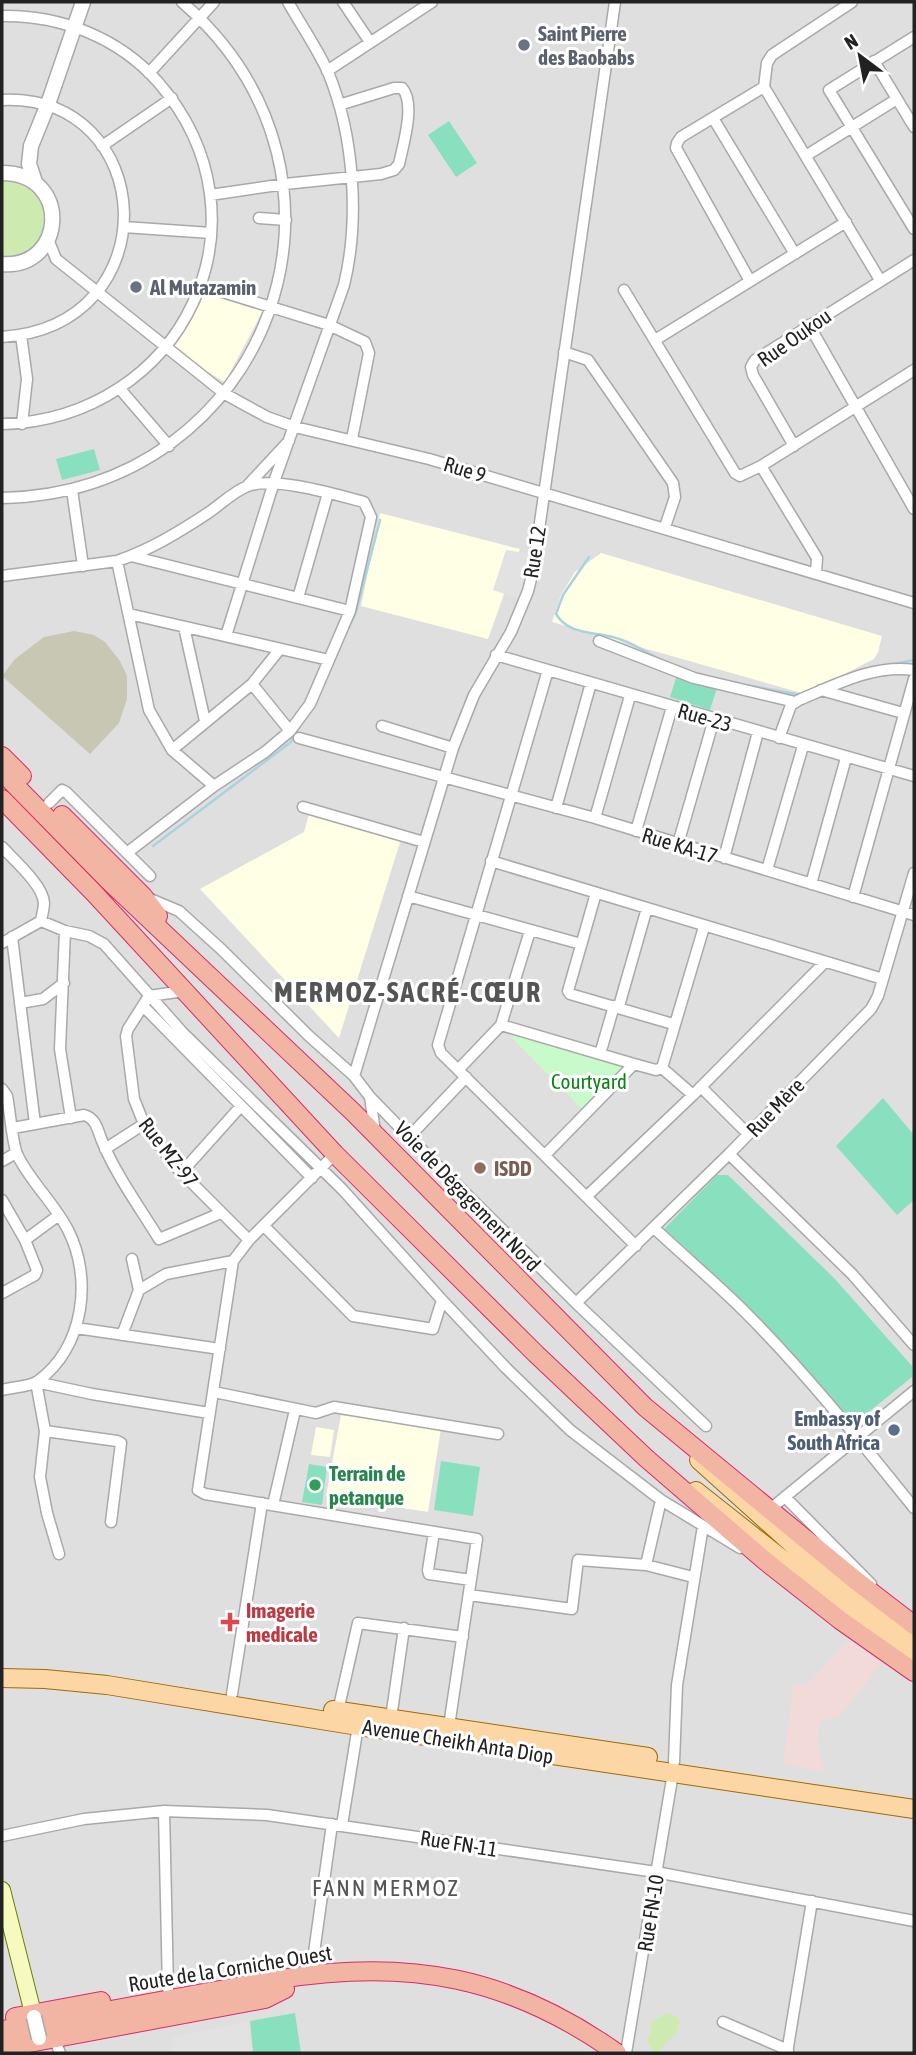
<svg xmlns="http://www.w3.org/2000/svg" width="916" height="2055" font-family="'Asap Condensed',sans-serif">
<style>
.residential{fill:#e0dfdf}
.commercial{fill:#f2dad9}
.education{fill:#ffffe5}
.construction{fill:#c7c7b4}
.grass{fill:#cdebb0}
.park{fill:#c8facc}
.pitch{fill:#88e0be}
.parking{fill:#e2e2e2}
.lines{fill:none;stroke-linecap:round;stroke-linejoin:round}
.stream{stroke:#aad3df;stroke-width:2.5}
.minor-casing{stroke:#a9a9a9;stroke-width:13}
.tertiary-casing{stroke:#a9a9a9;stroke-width:17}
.secondary-casing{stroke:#707d05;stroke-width:18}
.primary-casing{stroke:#a06b00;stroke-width:20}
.trunk-casing{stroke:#dc2a67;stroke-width:20}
.minor{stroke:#fff;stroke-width:10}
.tertiary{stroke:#fff;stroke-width:14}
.secondary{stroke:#f7fabf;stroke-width:16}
.primary{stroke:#fcd6a4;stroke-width:18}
.trunk{stroke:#f2b4a3;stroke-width:18}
.tertiary-bridge-casing{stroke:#a9a9a9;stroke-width:17;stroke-linecap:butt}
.tertiary-bridge{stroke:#fff;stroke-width:14}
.worship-dot{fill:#6b7280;stroke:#fff;stroke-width:2.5}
.education-dot{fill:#8d6e63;stroke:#fff;stroke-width:2.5}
.service-dot{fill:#5c6f8a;stroke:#fff;stroke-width:2.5}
.leisure-dot{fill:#2e9e5b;stroke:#fff;stroke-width:2.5}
.health-dot{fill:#e0444e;stroke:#fff;stroke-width:2.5}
.labels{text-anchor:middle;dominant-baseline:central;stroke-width:6;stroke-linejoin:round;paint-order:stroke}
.worship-label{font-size:21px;font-weight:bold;fill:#5b616d;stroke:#fff;text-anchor:start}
.street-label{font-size:21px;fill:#222;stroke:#fff}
.park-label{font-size:21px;fill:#0c8416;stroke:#fff}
.education-label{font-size:21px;font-weight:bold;fill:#785e54;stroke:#fff;text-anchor:start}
.service-label{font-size:21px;font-weight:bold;fill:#4e5e75;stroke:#fff;text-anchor:end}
.leisure-label{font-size:21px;font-weight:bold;fill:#27864d;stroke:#fff;text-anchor:start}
.health-label{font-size:21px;font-weight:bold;fill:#be3a42;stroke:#fff;text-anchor:start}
.neighbourhood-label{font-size:23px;letter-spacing:2px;fill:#555;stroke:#fff}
.district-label{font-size:28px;font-weight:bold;letter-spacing:2px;fill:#555;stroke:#fff}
</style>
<rect width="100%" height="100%" fill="#f2efe9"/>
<path class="residential" d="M2,2H914V2053H2Z"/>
<path class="commercial" d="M848,1640L882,1663L840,1716L820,1721L817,1739L825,1772L783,1764L794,1684H808Z"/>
<path class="education" d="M200,285L266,305L225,382L165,348Z
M380,513L520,549L488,639L361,606Z
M601,553L882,636L878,652L874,659L805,694L552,622L561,595L575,572Z
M310,811L401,839L339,1038L200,889L304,832Z
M341,1415L441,1428L428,1512L326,1496Z
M316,1427L334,1430L330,1457L311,1455Z"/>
<path class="construction" d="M74,631L94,635L105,642L120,661L127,676V699L119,723L90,754L2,676L15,659L44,637Z"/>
<path class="grass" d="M2,177L27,182L46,201L49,229L33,253L2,261Z
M667,2013L676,2016L680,2020L678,2031L657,2053H653L647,2039L650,2036L651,2022Z"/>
<path class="park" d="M518,1033L639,1069L589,1116L512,1038Z"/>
<path class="pitch" d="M449,121L477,163L456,177L428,135Z
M94,449L100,470L62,480L56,459Z
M677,675L717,688L710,710L670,697Z
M883,1098L914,1135V1200L897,1215L836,1146Z
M717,1175H728L834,1278L912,1366V1377L860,1419L848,1417C790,1350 731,1287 664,1229Z
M441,1461L480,1467L473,1516L434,1510Z
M309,1464L327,1467L322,1505L302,1502Z
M295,2013L301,2053H244L253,2051L250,2021Z"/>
<path class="parking" d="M506,550L531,554L529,577L522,600L493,590Z
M248,2021L251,2052L173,2053L172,2038Z"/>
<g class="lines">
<path class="stream" d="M589,557L563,595L556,614C571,638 599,630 622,640C636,645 649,654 663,661
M346,633L356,612L380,520
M883,666L914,660
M746,685L801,695
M153,846L291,742L297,730"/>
<defs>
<path id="minor" d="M343,2L370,42
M852,2L772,55L767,63L764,87L880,280
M2,16C60,15 118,37 158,82C279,221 182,419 2,424
M914,37L829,90L914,229
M874,61L914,127
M327,71L432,2
M149,73L214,2
M2,100C158,93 171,326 2,337
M713,118L795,254
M102,146L172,98
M807,155L897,99
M210,195L285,184L381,174L394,170L399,164C403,145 416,103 402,88H394L339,105
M259,218L286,220
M124,227L211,233
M48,239L56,259L225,394L267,417L295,427L429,459L914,603
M750,281L676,148L677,143L681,137L764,87
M200,285L329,325L365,342L369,353L352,439
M624,290L735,473L740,476L761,466L914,370
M809,325L914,509
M21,335L27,379L22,424
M655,340L846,222
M564,352L588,360L673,483L675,497L665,527
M120,389L169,446
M794,446L753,375L751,367L755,360L914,260
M761,466L817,558L816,573
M248,485L289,441
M72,490L83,566
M2,498C269,492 385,178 182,2
M131,556L350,611
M117,561L149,710L172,750L214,786
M2,576L117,561C150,550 179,532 208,513C220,505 234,491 248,486C274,476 337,495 364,502L371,517L350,611L310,704L290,731L265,752L214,786L128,852
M298,598L328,493
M129,614L329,660
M184,627L205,721
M226,636L274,482L344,285C360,219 354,135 328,72C317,48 301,25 288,2
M599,641L694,678L795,702
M496,655L914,776
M548,670L438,1045L441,1053L636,1246
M252,684L290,731
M821,690L903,713
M382,726L453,748
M299,738L595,818L914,915
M779,738L791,705L799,700C835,685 874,664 914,670
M172,750L252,684L280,649
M49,803L62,790L66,792L150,876
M303,807L424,842
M556,808L591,683
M595,818L630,696
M636,831L672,707
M678,844L714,719
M2,847C14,860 43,885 44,903C44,908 42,915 41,921
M724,858L758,732
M491,861L883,979
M767,870L803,746
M811,884L846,758
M596,893L568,991L570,994L673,1024
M408,896L581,944
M853,897L914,679
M148,898L179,911L221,949L309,1036L354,1076L370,1097L409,1137L576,1303L706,1426
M65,931L60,1049L71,1118
M12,937L35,1124
M2,943L41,921L65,931L89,936L104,944L183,1033L342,1189L442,1300L506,1368L570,1430L661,1500L740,1548
M177,992L149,996L128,1029L126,1036L134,1099L144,1124L175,1166L249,1240
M20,1003L43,999L64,983
M143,1006L312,1178
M619,1006L647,908
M501,1025L634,1064L656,1070L662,1068
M600,1054L614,1006
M458,1070L501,1025L530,931
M354,1076L453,748L474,695L511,632L528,591L533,571L615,2
M701,1087L748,1134
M2,1089L7,1096C10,1110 12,1142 17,1154C28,1179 55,1204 68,1230C93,1279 84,1347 38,1381C30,1387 12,1387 2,1390
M693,1095L662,1068L704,927
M370,1097L375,1132
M13,1128L84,1115C96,1118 98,1131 102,1141C116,1175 140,1208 159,1239L221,1213
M409,1137L466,1077
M105,1149L144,1124
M335,1154L249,1240L233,1261L198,1490L205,1494L477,1539L449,1726
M729,1154L852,1274L914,1345
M545,1155L634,1064
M2,1161L16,1153
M181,1173L241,1106
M587,1196L693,1095L825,962
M2,1200L25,1240L37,1270L35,1275L2,1293
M264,1226L353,1316L433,1329L442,1300
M654,1228C684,1256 716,1283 745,1312C806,1373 860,1441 914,1508
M25,1240L59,1215
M139,1290L166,1274L233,1261
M576,1303L729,1154L871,1009L878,996L914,873
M76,1328L220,1349
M122,1335L139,1290L132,1259
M214,1392L316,1413L334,1407L498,1434
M45,1431L117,1441L121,1443L111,1522
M785,1497L871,1584
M273,1505L295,1410
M769,1510L914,1391
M434,1532L428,1570L429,1574L471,1580
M59,1554L47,1513L40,1477L45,1431L36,1382L92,1394L209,1413
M646,1565L661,1500
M469,1595L572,1609L578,1560L646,1565L693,1577
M232,1694L262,1503
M338,1711L358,1623L463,1637
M391,1718L404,1628
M674,1762L677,1685L703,1526
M164,1811L168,1989
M342,1825L358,1726
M2,1836L84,1819L164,1811L267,1815L656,1872L914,1921
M311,1974L332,1824
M723,2022L788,2050
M54,2038L60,2053
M626,2053L673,1773
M787,2053L812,1901"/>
<path id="tertiary" d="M2,173C72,173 66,269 2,264
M35,182L29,164L31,146L48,104L83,2"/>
<path id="secondary" d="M2,1890L34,2017"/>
<path id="primary" d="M699,1460L830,1578L914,1639
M696,1491L821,1590L914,1655
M2,1678L45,1679L107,1685L358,1726L914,1809
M333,1710L648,1757"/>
<path id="trunk" d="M2,756L22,776
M2,772L110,882L353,1112L645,1407L854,1579L914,1625
M2,799L94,893L335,1154L536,1354L646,1458L764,1560L840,1620L914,1672
M62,815L143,896L158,916
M15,2017L101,2001
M2,2030L280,1979C409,1958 510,1977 617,2053
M2,2048L265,1999L285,1989"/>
</defs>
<use href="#minor" class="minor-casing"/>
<use href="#tertiary" class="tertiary-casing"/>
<use href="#secondary" class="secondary-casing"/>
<use href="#primary" class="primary-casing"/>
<use href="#trunk" class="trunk-casing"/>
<use href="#minor" class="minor"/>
<use href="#tertiary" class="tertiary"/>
<use href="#secondary" class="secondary"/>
<use href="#primary" class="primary"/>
<use href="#trunk" class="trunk"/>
<defs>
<path id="tertiary-bridge" d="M34,2017L39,2038"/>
</defs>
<use href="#tertiary-bridge" class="tertiary-bridge-casing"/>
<use href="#tertiary-bridge" class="tertiary-bridge"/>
</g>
<g class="worship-dot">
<circle cx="524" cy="45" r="7"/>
<circle cx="136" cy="287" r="7"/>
</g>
<circle class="education-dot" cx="480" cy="1168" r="7"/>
<circle class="service-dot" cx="894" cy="1430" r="7"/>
<circle class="leisure-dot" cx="315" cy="1485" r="7"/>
<path class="health-dot" d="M226.5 1611.5h7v7h7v7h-7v7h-7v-7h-7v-7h7z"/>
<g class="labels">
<g class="worship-label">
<text x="538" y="33">Saint Pierre<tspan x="538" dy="24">des Baobabs</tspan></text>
<text x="150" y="287">Al Mutazamin</text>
</g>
<g class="street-label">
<text transform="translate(794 337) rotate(-35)">Rue Oukou</text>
<text transform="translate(465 469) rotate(17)">Rue 9</text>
<text transform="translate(534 552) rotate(-81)">Rue 12</text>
<text transform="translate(705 717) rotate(16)">Rue-23</text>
<text transform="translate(680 845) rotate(17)">Rue KA-17</text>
<text transform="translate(775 1107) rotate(-46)">Rue Mère</text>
<text transform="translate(169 1152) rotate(52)">Rue MZ-97</text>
<text transform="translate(468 1196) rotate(46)">Voie de Dégagement Nord</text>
<text transform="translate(458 1741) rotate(9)">Avenue Cheikh Anta Diop</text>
<text transform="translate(459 1843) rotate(9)">Rue FN-11</text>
<text transform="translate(650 1913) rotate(-81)">Rue FN-10</text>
<text transform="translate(230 1968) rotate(-9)">Route de la Corniche Ouest</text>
</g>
<g class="park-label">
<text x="589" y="1081">Courtyard</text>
</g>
<g class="education-label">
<text x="494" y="1168">ISDD</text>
</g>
<g class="service-label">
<text x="880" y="1418">Embassy of<tspan x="880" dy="24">South Africa</tspan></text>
</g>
<g class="leisure-label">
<text x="329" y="1473">Terrain de<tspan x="329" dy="24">petanque</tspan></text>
</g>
<g class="health-label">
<text x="246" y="1610">Imagerie<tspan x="246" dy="24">medicale</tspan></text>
</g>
<g class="neighbourhood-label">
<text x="386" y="1888">FANN MERMOZ</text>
</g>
<g class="district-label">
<text x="408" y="992">MERMOZ-SACRÉ-CŒUR</text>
</g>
</g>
<rect width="916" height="2055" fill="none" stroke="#222222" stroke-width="7"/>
<g transform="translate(860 56) rotate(328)" stroke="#ffffff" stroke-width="5" paint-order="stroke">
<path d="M0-5L12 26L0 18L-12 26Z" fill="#222222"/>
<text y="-10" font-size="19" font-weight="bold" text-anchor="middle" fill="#222222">N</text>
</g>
</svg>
